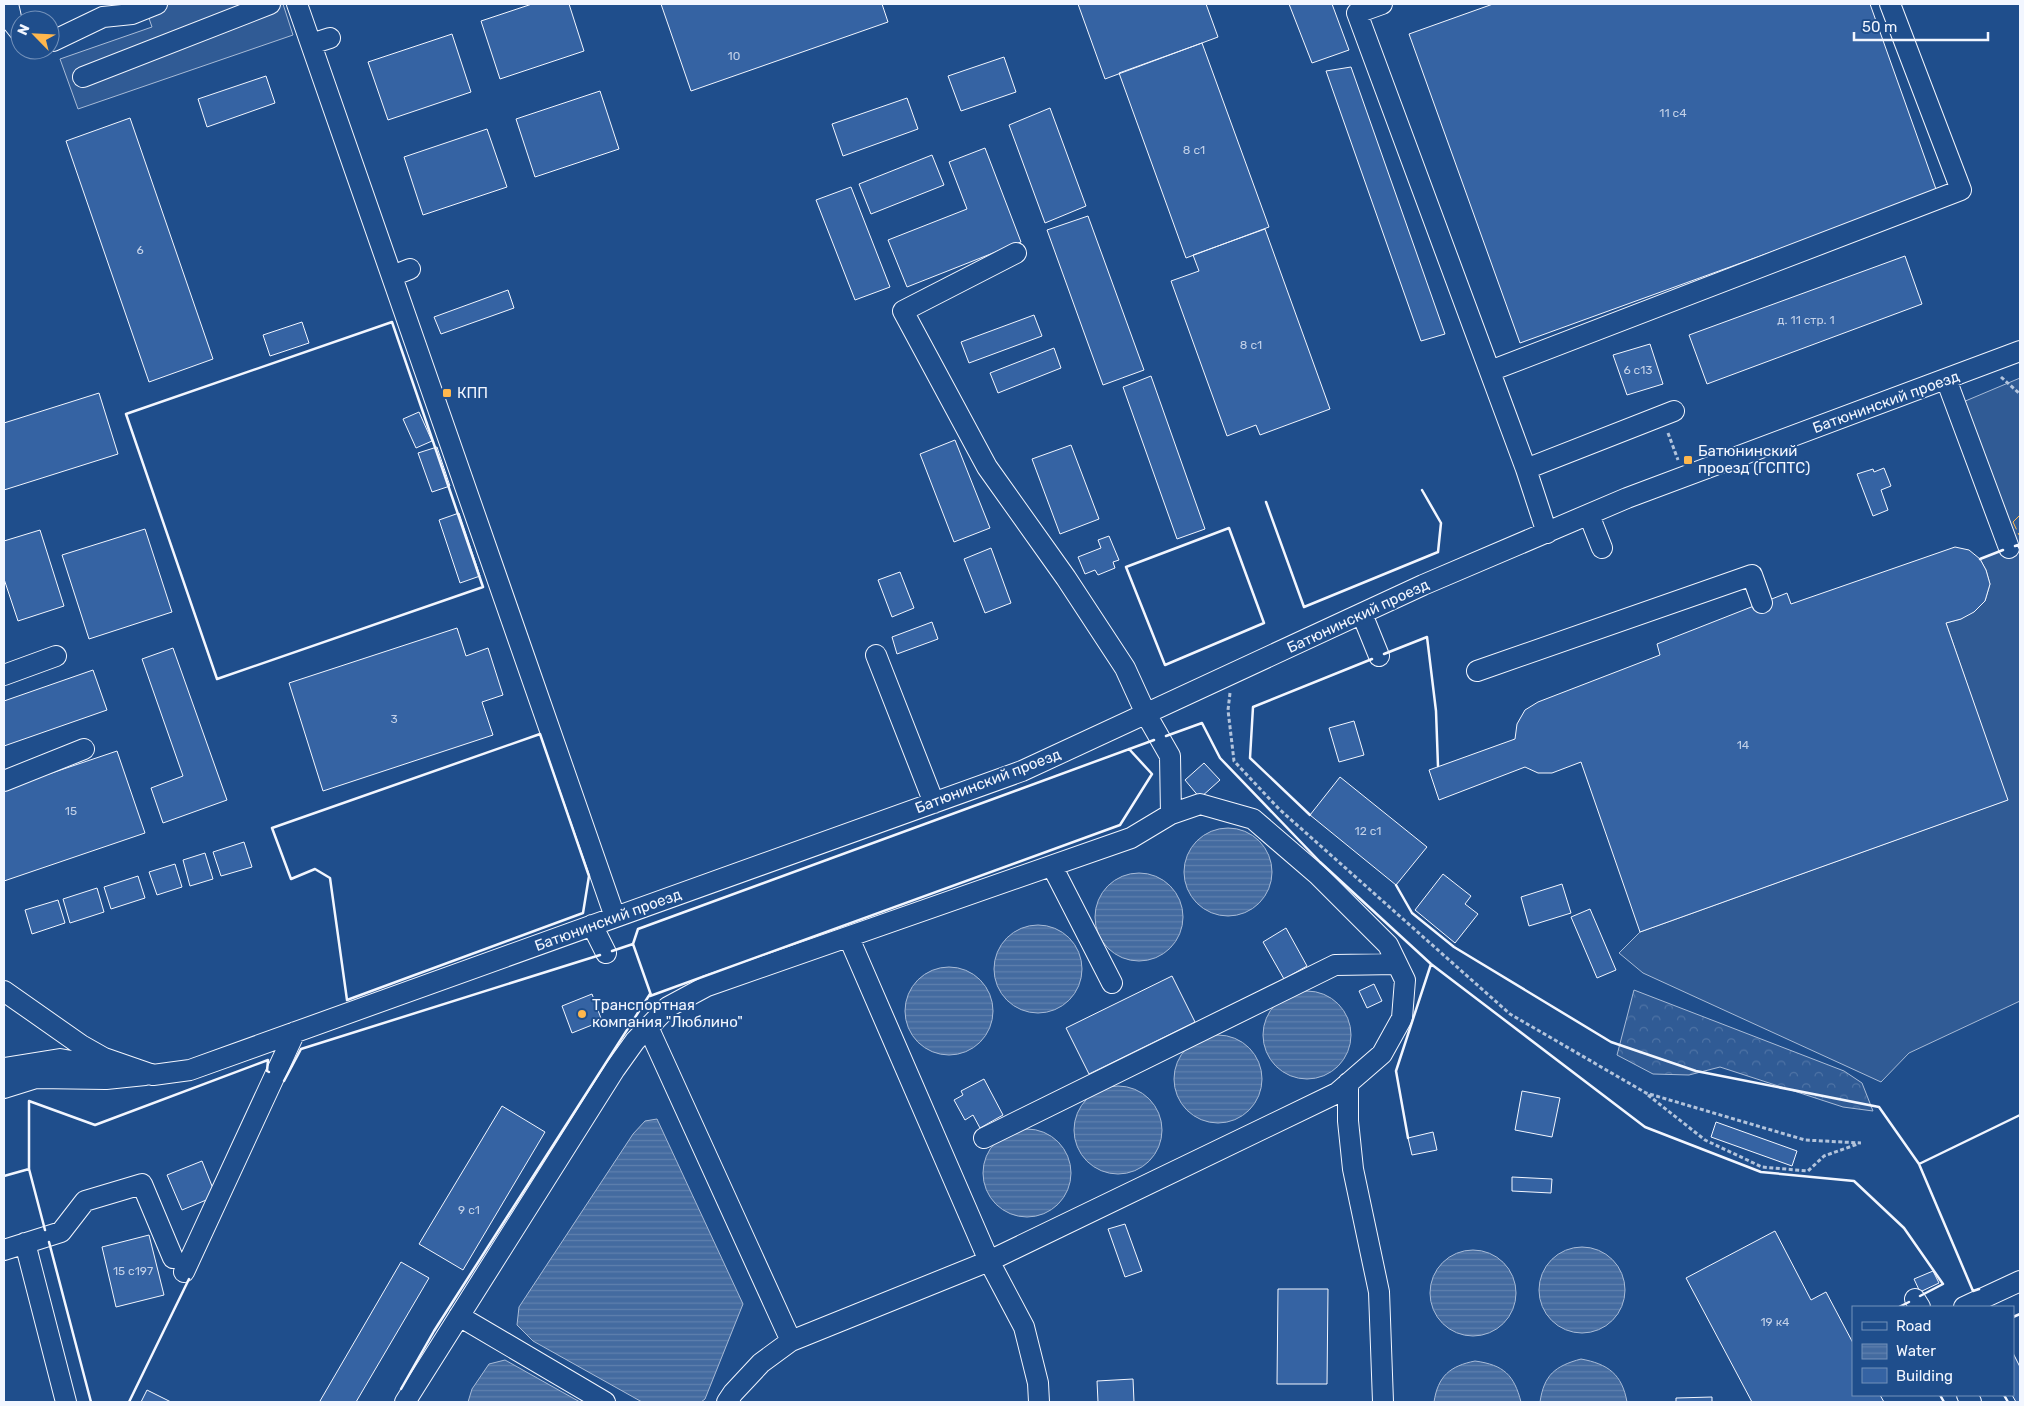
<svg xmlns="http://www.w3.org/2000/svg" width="2024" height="1406" font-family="Rubik,sans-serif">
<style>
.forest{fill:url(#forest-crowns);stroke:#a8bbd7}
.built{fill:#305b95;stroke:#a8bbd7}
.water{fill:url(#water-rules);stroke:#a8bbd7}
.building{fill:#3563a3;stroke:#f2f6ff}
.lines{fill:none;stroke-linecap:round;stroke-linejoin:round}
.minor-casing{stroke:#f2f6ff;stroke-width:22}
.path{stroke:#b3c4dc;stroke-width:3;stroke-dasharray:4 2.5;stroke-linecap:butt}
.minor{stroke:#1f4e8c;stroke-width:20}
.wall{stroke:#f2f6ff;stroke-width:2.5}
.power{stroke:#ffb74d;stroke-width:1;stroke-dasharray:18 4 2.5 4;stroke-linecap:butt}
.poi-dot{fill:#ffb74d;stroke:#1f4e8c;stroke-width:2}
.labels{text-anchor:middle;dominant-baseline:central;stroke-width:4;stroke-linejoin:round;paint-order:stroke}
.number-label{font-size:12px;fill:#c3d1e8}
.poi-label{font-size:15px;fill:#f2f6ff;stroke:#1f4e8c;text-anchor:start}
.street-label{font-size:15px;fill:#f2f6ff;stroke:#1f4e8c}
</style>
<defs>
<pattern id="forest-crowns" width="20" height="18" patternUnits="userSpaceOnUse" patternTransform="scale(1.25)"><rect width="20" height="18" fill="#305b95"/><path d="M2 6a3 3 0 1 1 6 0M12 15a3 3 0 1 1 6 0" fill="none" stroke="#4e73a5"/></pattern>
<pattern id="water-rules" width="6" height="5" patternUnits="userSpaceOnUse" patternTransform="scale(1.25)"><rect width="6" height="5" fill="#446ba0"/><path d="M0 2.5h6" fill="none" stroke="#5f81ae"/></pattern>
</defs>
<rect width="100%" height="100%" fill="#1f4e8c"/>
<path class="forest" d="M1634,990L1844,1071L1862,1083L1873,1111L1843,1107L1720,1067L1689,1075L1653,1074L1617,1055Z"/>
<path class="built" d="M144,4H283L293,35L78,109L60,59L152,27Z
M2020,378V1001L1909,1053L1881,1082L1643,973L1619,953L1640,932L2007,800L1946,623L1961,619L1985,601L1990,584L1986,570L1980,559L2018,544L1963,402Z"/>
<path class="water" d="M1184 872a44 44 0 1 1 88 0a44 44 0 1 1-88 0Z
M1095 917a44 44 0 1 1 88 0a44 44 0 1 1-88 0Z
M994 969a44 44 0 1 1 88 0a44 44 0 1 1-88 0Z
M905 1011a44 44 0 1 1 88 0a44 44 0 1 1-88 0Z
M1263 1035a44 44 0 1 1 88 0a44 44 0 1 1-88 0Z
M1174 1079a44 44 0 1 1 88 0a44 44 0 1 1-88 0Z
M1074 1130a44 44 0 1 1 88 0a44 44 0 1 1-88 0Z
M657,1119L743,1304L705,1399L701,1402H642L533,1341L517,1325L519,1307L633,1134L645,1121Z
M983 1173a44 44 0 1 1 88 0a44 44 0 1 1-88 0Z
M1539 1290a43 43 0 1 1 86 0a43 43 0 1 1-86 0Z
M1430 1293a43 43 0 1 1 86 0a43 43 0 1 1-86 0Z
M1581,1359C1608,1364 1622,1374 1627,1402H1540C1544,1375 1555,1366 1581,1359Z
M505,1360L580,1402H468L472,1389L489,1364Z
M1475,1361C1504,1365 1514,1375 1521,1402H1434C1438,1376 1450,1366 1475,1361Z"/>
<path class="building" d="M532,4H569L584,51L500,79L481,21Z
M661,4H882L888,22L691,91Z
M1078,4H1206L1218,37L1105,79Z
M1289,4H1332L1349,50L1312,63Z
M1493,4H1870L1937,192L1520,343L1409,34Z
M452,34L471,92L388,120L368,62Z
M1202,43L1269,227L1186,258L1119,73Z
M1004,57L1016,92L961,111L948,76Z
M1351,67L1445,334L1421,341L1326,71Z
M266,76L275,103L207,127L198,99Z
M600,91L619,149L535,177L516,119Z
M907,98L918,129L843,156L832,124Z
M1050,108L1086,206L1045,223L1009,125Z
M130,118L213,359L149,382L66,141Z
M487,129L507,187L423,215L404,157Z
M985,148L1021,242L907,287L888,240L967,209L949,162Z
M932,155L944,185L871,214L859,184Z
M851,187L890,287L855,300L816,200Z
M1088,216L1144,370L1103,385L1047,230Z
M1265,229L1330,409L1260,435L1256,425L1227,436L1171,281L1199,271L1193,255Z
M1905,256L1922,304L1707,384L1689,335Z
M508,290L514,308L441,334L434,317Z
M1034,315L1042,336L969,363L961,342Z
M302,322L309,343L270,356L263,335Z
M1650,344L1663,384L1627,395L1613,355Z
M1054,348L1061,368L998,393L990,373Z
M1151,376L1205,529L1177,539L1123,387Z
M99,393L118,454L4,490V423Z
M419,412L432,441L416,448L403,419Z
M955,440L990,528L954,542L920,454Z
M1071,445L1099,519L1060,534L1032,459Z
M437,447L450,486L432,492L418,453Z
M1884,468L1891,486L1881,490L1888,510L1873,516L1857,474L1873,469L1874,472Z
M459,513L480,576L460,583L439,520Z
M145,529L172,612L89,639L62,555Z
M40,530L64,606L18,621L4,579V541Z
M1109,536L1119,560L1113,562L1115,568L1098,575L1095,570L1085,574L1078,557L1101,548L1098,540Z
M1955,547L1969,550L1980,559L1986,570L1990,584L1985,601L1974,612L1961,619L1946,623L2008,800L1640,932L1581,762L1552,773H1538L1525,767L1439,800L1429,770L1515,739L1517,724L1525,710L1538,702L1660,655L1657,644L1787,593L1791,604Z
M991,548L1011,603L985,613L964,559Z
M900,572L914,608L892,617L878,580Z
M932,622L938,639L897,654L892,637Z
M457,628L466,656L488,648L503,695L482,702L493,735L323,791L289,683Z
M173,648L227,800L163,823L151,788L183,776L142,659Z
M93,670L107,710L4,746V701Z
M1354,721L1364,755L1339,762L1329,728Z
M117,751L145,833L4,881V789Z
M1204,763L1220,780L1200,798L1185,780Z
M1340,777L1427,847L1396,885L1310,815Z
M244,842L252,867L221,876L213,852Z
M205,853L213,879L190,886L183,860Z
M175,864L182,887L157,895L149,872Z
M1443,874L1471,896L1465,904L1478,914L1455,943L1415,910Z
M138,876L145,898L111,909L104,887Z
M1562,884L1571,913L1529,926L1521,897Z
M97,888L104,912L70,923L63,899Z
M58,900L65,923L32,934L25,910Z
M1590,909L1616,970L1597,978L1571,917Z
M1286,928L1307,966L1284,979L1263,942Z
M1172,976L1195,1022L1089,1074L1066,1028Z
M1374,984L1382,1001L1367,1008L1359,991Z
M592,994L602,1021L572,1033L562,1006Z
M984,1079L1003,1115L980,1128L973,1115L965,1120L954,1100L963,1095L961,1091Z
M1522,1091L1560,1098L1552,1137L1515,1130Z
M502,1106L545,1132L463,1270L419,1244Z
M1716,1122L1797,1151L1792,1166L1711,1137Z
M1433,1132L1437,1150L1412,1155L1408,1138Z
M202,1161L216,1196L182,1210L167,1175Z
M1512,1177L1552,1179L1551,1193L1512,1191Z
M1125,1224L1142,1271L1125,1277L1108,1229Z
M1775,1231L1811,1300L1826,1292L1853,1343V1395H1880L1884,1402H1752L1686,1278Z
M149,1235L164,1295L116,1307L102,1247Z
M401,1262L429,1278L356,1402H322L320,1401Z
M1933,1271L1939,1283L1920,1292L1914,1279Z
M1278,1289H1328L1327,1384H1277Z
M2013,1353L2020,1367V1402H2016L2012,1395Z
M1133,1379L1134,1402H1098L1097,1381Z
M147,1390L171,1402H141Z
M1712,1397V1402H1676V1398Z"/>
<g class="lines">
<defs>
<path id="minor" d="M8,4L12,22L20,32
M297,4L615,917
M1382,4L1357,13L1526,469
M50,41H53L103,17L132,14L157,4
M311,44L330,38
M83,77L270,4
M1016,253L903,311L987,467L1066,578L1125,668L1146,714L1170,756L1171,814
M392,276L410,269
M1490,371L1961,190L1890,4
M1946,379L2009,548
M1589,515L1602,548
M1547,533L1526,469L1674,411
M1362,614L1379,656
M876,655L934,803
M1477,671L1752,575L1762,603
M4,675L56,656
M4,781L84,749
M1052,866L1112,983
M592,925L606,953
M849,938L989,1261L1024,1327L1038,1383L1039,1402
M4,991L81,1045L104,1058L153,1075L190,1070L1022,771L1423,585L1627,498L2020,351
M648,1027L791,1341
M4,1068L60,1059L112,1068
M1348,1083V1121L1353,1169L1379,1292L1383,1402
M4,1088L36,1078L106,1079L145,1075
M984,1138L1335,965L1397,964
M25,1243L66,1402
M4,1250L61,1232L85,1201L142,1184L173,1258
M184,1272L295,1032
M1915,1299L1920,1307
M1964,1307L2020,1281
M459,1316L605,1402
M1967,1395L1971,1402
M405,1402L615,1069L635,1041L668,1007L707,986L1131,838L1171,814L1200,804L1253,819L1318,875L1388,945L1405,980L1402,1018L1382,1054L1337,1093L989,1261L791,1341L761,1363L733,1393L727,1402"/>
</defs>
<use href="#minor" class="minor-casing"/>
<path class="path" d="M2001,377L2020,394
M1668,433L1678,460
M1230,693L1228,710L1234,761L1279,809L1510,1014L1646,1093L1805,1140L1861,1143
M1648,1095L1705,1140L1762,1167L1808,1171L1824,1156L1858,1144"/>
<use href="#minor" class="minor"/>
<path class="wall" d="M392,322L483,587L217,679L126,414Z
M1266,502L1304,607L1438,552L1441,523L1422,490
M1229,528L1264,623L1165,665L1126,567Z
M2015,546L2018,545L2020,549
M1980,559L2003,550
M1384,654L1427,637L1436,711L1438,766
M540,734L589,876L583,913L347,1000L330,878L315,869L291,879L272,828Z
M1166,736L1202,723L1220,758L1320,862L1431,964L1645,1127L1761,1172L1854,1181L1904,1228L1943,1284L1920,1296
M1310,815L1250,758L1253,707L1372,659
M1396,885L1412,913L1454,947L1611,1042L1696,1071L1879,1107L1919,1164L2020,1115
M612,951L633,944
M651,995L633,944L638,929L1154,740
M650,996L1120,825L1152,774L1129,749
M284,1081L301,1049L600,955
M1408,1138L1396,1071L1431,964
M1919,1164L1973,1291L1979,1289
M4,1176L29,1169V1170
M45,1230L29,1169V1101L95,1125L268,1060L267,1071L269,1072
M49,1242L91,1402
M1899,1307L1909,1302
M2013,1317L2020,1314
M401,1389L434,1331L650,994
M1940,1395L1944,1402
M2004,1395L2008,1402
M129,1402L189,1279"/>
<path class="power" d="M2020,515L2013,522L2020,537"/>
</g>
<g class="poi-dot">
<rect x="442" y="388" width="10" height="10" rx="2.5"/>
<rect x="1683" y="455" width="10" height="10" rx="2.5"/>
<circle cx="582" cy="1014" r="5"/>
</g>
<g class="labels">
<g class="number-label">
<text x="734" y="56">10</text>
<text x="1673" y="113">11 с4</text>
<text x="1194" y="150">8 с1</text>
<text x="140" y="250">6</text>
<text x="1806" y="320">д. 11 стр. 1</text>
<text x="1251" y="345">8 с1</text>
<text x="1638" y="370">6 с13</text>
<text x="394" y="719">3</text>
<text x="1743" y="745">14</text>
<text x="71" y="811">15</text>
<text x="1368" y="831">12 с1</text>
<text x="469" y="1210">9 с1</text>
<text x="133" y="1271">15 с197</text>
<text x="1775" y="1322">19 к4</text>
</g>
<g class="poi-label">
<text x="457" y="393">КПП</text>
<text x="1698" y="451">Батюнинский<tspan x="1698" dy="17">проезд (ГСПТС)</tspan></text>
<text x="592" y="1005">Транспортная<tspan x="592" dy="17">компания "Люблино"</tspan></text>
</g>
<g class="street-label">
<text transform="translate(1886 402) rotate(-20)">Батюнинский проезд</text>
<text transform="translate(1358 616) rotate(-25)">Батюнинский проезд</text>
<text transform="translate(988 781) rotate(-21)">Батюнинский проезд</text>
<text transform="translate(608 920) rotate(-20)">Батюнинский проезд</text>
</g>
</g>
<rect width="2024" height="1406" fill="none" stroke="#f2f6ff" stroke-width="10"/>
<rect x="1852" y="1306" width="162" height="90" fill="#1f4e8c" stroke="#7391ba"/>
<rect x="1862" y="1322" width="25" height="8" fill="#1f4e8c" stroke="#7391ba"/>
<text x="1896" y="1331" font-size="15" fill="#f2f6ff">Road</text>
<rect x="1862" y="1344" width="25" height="15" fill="url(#water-rules)" stroke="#7391ba"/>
<text x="1896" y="1356" font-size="15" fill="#f2f6ff">Water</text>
<rect x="1862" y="1368" width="25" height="15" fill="#3563a3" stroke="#7391ba"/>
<text x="1896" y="1381" font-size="15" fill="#f2f6ff">Building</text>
<g transform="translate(35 35) rotate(294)"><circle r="24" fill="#1f4e8c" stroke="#7391ba"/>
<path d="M0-4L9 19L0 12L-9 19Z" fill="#ffb74d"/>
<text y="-8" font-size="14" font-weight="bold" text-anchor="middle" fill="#f2f6ff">N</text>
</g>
<path d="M1854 32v8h134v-8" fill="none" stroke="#f2f6ff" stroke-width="2.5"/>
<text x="1862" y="32" font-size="15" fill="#f2f6ff" stroke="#1f4e8c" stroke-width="4" paint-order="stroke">50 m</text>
</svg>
